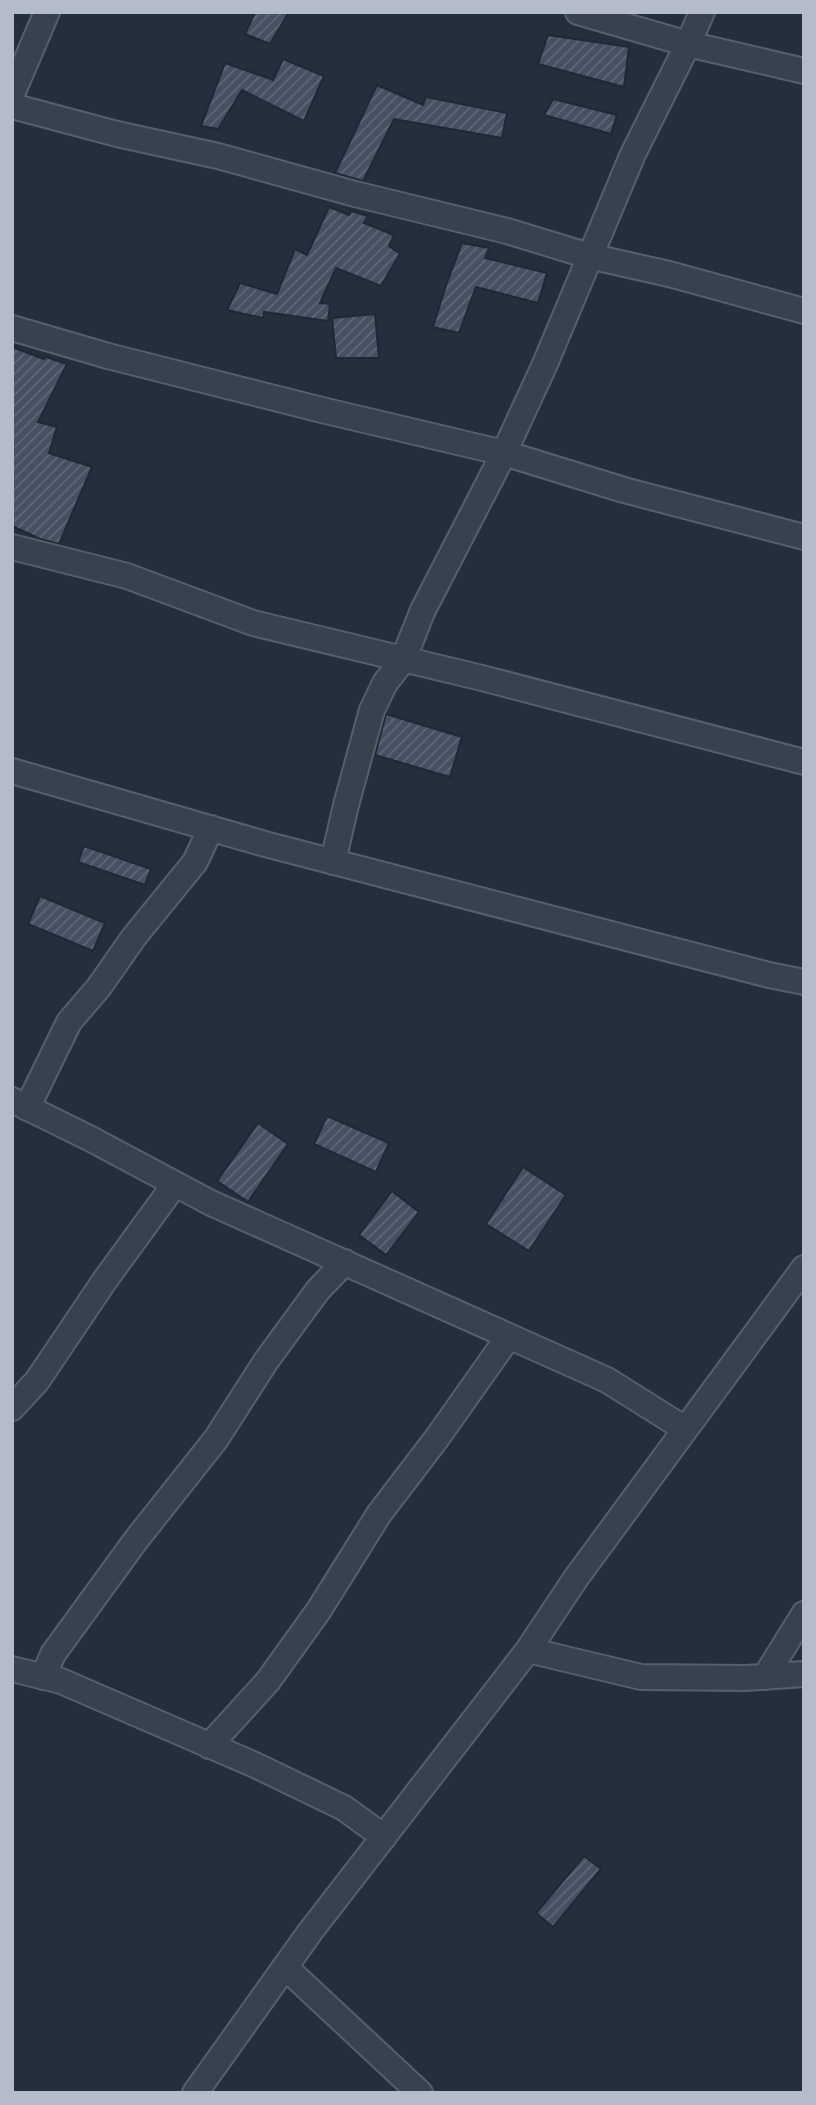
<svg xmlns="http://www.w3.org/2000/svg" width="816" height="2105" font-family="'Space Grotesk',sans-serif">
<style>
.building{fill:url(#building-hatch);stroke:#1f2835;stroke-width:2}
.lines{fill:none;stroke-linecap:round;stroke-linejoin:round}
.minor-casing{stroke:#565f6c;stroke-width:28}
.minor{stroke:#38414e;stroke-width:24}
</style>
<defs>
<pattern id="building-hatch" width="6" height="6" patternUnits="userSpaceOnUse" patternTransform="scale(1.75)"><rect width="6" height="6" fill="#455162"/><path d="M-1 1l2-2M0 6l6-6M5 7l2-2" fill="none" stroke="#5d6877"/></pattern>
</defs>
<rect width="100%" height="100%" fill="#242f3e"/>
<path class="building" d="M255,12H289L270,44L245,34Z
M548,35L629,47L624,87L538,64Z
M283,59L324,76L304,121L242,90L218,129L201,126L225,63L273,80Z
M377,85L423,105L426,97L507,113L502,138L394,119L363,181L335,173Z
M553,99L617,115L611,134L544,115Z
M329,207L349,215L351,211L368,216L364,223L394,235L389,246L400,254L381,286L336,268L320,303L330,304L328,321L264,312L263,318L227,310L240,283L277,294L295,249L307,255Z
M462,243L489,248L485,258L547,273L538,303L476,287L459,333L433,327L446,285Z
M375,314L379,358H336L332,318Z
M12,347L44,359L46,357L67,364L38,422L57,427L49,453L92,467L59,544L40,539L12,526Z
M386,714L462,737L450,777L375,755Z
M84,846L151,869L145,885L78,862Z
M40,896L105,923L93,951L28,924Z
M327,1116L389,1143L376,1172L314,1144Z
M258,1123L288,1144L248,1202L217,1181Z
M523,1167L566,1195L529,1251L486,1224Z
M392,1191L419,1212L386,1255L359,1235Z
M584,1856L601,1869L553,1927L536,1913Z"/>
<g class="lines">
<defs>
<path id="minor" d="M578,12L688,44L804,71
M12,94L47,12
M12,106L117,134L218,156L355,194L507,231L589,256L669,274L804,311
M12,328L108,356L322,410L504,453L624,490L804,537
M12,547L127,576L253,623L482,678L804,762
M12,771L265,844L769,975L804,982
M333,862L346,805L372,710L385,683L403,660L423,610L504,453L545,364L633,154L688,44L702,12
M12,1100L91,1139L211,1203L607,1380L685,1429
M27,1108L69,1022L99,987L134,937L195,862L211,828
M12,1408L37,1381L105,1280L175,1184
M528,1650L641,1677L746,1678L804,1674
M12,1669L61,1681L255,1765L344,1808L384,1837
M43,1677L53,1654L136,1540L216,1439L266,1361L318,1290L345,1262
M765,1677L804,1614
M209,1746L268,1681L319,1610L379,1514L437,1438L509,1336
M285,1967L420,2093
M195,2093L310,1932L528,1650L576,1578L804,1268"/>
</defs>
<use href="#minor" class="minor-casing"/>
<use href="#minor" class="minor"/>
</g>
<rect width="816" height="2105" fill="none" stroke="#b4bcc9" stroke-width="28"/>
</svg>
